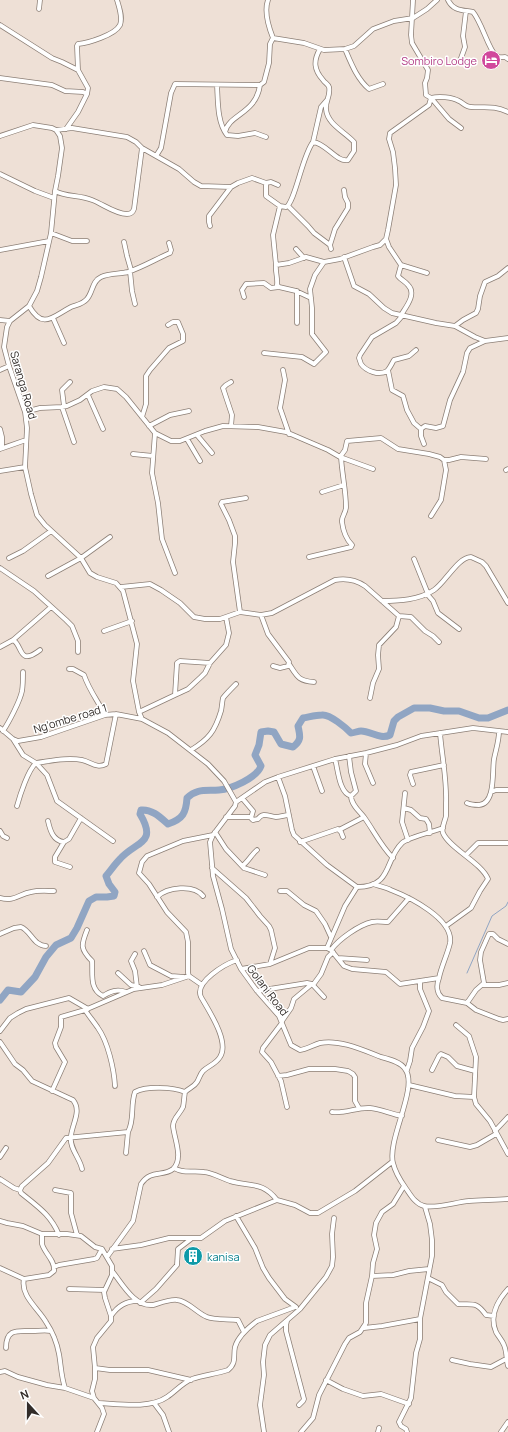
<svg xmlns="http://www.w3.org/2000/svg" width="508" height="1432" font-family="Manrope,sans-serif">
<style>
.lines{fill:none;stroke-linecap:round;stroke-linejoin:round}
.stream{stroke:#90a5c3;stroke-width:1}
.river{stroke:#90a5c3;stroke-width:7}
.street-casing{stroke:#8c7f76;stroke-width:5.5}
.street{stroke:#fff;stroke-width:4}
.labels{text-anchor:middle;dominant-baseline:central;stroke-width:3;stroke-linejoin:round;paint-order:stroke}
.hotel-label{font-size:11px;fill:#b23c85;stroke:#fff;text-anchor:end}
.street-label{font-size:11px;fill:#322c29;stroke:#fff}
.culture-label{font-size:11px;fill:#0d838f;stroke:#fff;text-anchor:start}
</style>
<rect width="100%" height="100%" fill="#eee0d6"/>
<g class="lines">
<path class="stream" d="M467,973L492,916L506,906L508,902"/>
<path class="river" d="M0,1000L8,990L21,992L35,977L46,957L56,945L71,938L77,928L89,901L96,897H107L114,896L115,892L109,884L106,876C111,870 115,864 120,859C136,841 158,844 140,814L141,810C152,809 160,817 168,824C183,819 186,813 187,798C197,788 206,791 219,790C231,789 257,778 261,766L255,755L259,745L261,732L268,731L274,732L281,744L293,747C302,740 300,736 298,726L303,718C309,717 316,715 322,715C330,714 346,728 351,733C354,733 358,731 361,731C371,731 380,740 390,735L394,721L398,717L414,708H430L444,711H459L479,718H488L508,710"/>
<defs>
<path id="street" d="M413,0L411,35L412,43L428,70L427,78L425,83L426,95L431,98C439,96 452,97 459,101C463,103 466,107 471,107C485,108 494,105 508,112
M448,0C453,11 463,10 473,12C482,23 488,48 496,56C498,58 502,57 505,57L508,59
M39,9L40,0
M0,25L52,58L62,62L78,70
M273,38L304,43L324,50L345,49L354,46L373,29L394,21L413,18L427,9L437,0
M345,49C351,63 357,79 369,89L383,84
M460,61L465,47L463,36L466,11
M0,78L52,85L65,91L83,92L87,94
M217,85C218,101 217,122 227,135L238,136L255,133L266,137
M432,99L449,119L461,128
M66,129L78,112L87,94L88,88L78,70L77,46L78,44C88,43 115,35 120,25C123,17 119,7 117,0
M56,130L72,128L127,137L136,142L142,148L179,169L194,182L201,186L231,187L238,183L252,178L266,183L271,182L278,185
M225,132C229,114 256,114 260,85
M0,136L33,125L52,128L56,130L60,136L62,148L58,176L55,191L51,233L41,277L37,291L29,306L10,321L7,327L4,347L9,366L25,412L27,428L25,467L31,494L37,515L45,525L81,558L90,573L97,577L116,583L123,591L137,644L133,681L139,712L142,719
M313,142L321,107L327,100
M156,156L161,148L171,93L175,84L260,85L264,82L269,63L270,44L273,38C269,28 264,11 268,0
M0,174L35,191L54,198
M266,183V196L280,206L273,235L276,265L289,263L306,257L324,262L340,259L373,247L380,245L386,239L388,230L396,185L395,168L393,152L389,139L390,133L429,105L431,98
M55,191C66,197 79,195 92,200C103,204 115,214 127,214C131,214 133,212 134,209L142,148
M280,206L286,207C295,203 302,156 313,142C326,143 337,163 348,160L354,151V142C345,132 327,124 326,109C325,102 331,95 329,87C328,84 325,83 323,80C314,70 313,61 320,49
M288,206L308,226L314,233L330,245L331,249
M210,226L209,222V216L231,187
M51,233L72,241H87
M386,239L389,247L401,265L398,276C401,280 405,281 408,285C417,294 406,307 401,315
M124,242L127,256L131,270
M330,245L335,229L348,208V203L345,197L344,190
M296,249L304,258
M0,250L49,241
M344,257L354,286L369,294L384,308L392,313L436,323L455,326L475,337L485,341L508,338
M276,265C275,271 278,278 277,285L279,287L296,291L311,298
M401,265L427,273
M130,271L132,291L135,304
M244,297L242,290L246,284L264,283L271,288L279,287
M29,306C43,330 52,317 71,307C76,305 83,304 87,299C93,292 92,281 101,277C109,273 120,274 128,272C143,267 156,259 170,253L171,250L169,243
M403,315L396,323L372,337L360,355L359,358L361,364C366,371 379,376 387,371C390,368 392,363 394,360L409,356L416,350
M53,318L64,343
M0,320L10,321
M297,323V291
M455,326L463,320L476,313L478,309L480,296L485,282L498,276L508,268
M264,353L302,357L314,364L326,352L312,334V308L310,289L315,275L324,262
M0,370L9,366
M283,370L285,380L280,408L289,434
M388,370L392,390L403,396L407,410L414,423L421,429
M231,382L226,385L223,388L232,415L231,426
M88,395L103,429
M64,406L62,390L70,382
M62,407L74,442
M25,412L40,408L62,407L67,406L80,400L92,391L104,387L117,389L126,397L155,433L171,441H180L205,431L223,426L258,427L286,432L328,450L340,457L345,450L347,441L381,438L398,449L429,454L440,457L444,460L446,470L441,500L431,516
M142,417L146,404V376L150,370L169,348L183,341V334L178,322H173L168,325
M149,426L170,415L189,411
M0,429L2,437V448
M421,429L425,426L436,428L443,426L450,400L463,372L467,353L470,348L485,341
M421,429V436L424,444
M155,433L152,473L158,503L162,539L175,573
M197,435L212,453
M187,439L200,461
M0,449L26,440
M133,454L153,456
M340,457L373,469
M444,460H449L461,457L486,459
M506,470L508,469
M0,471L25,467
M322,492L344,485
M309,557L351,547L352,545C346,539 343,530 342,522C341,517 346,513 346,507C346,491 342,474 341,457
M9,558L23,551L51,531
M414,559L428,594
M0,568L34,591L66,620L72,626L78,641V652
M48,576L81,558L110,537
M121,587L150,584L161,590L180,603L194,617L205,619H220L240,612L261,615L272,613L335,580C346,578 356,580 365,586L399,616L396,627L379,645L378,655L379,669L373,683L370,698
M427,594L433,601L438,613L459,629
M382,601C399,601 419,600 434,590C445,583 458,557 471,557L482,562L486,566L508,603
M240,612L233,562L235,543V536L229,520L221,504L222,502L246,498
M261,615L268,634L289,662L288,666L280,668L273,666
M399,616L411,617L425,631L433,636L439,642
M104,631L132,621
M13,640L51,607
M0,647L13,640C23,645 18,667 40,650
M289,664C297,676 298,681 314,682
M69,669H73L84,675C89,690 98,701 105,715
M175,695L188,689L201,677L205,673L210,663L226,645L229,633L226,617
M139,712L175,695L177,663L180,661L210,663
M0,728L13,739L18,741L41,737L105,715L116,714L142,719L168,733L208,764L224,781L236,802L235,806L213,835L210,842L213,876L222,909L231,949L241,969L257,991L279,1016L291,1045L300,1050C307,1049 313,1045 320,1043C339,1039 363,1050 381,1057C389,1059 401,1062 405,1069C419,1087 387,1139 393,1163C395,1171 400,1180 405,1187C410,1194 415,1204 424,1206C436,1209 456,1202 469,1201C482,1200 495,1200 508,1199
M3,731C9,722 20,701 22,691C23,685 23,678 23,672
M440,733C442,757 447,780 446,803C446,807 446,812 446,816C445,821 441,828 443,833C449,848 482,863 488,879L480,891L471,908L446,926
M13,739L23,755L36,763L47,775L57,801L113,841
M191,750C209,739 215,731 221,711C222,707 222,702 223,698C226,694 232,688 236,684
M366,753L365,764L373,783
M349,756L351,772L356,791L351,796C351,804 359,811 364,817C374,831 381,846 393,858
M335,759C338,769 339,793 351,796
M313,766L322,791
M278,777L285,796L292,830L294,835L327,865L357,887L345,906L327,948
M413,784L410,775L411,772L444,765
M491,792L496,790H508
M405,793L402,822L408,840
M242,798L253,811L251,818L253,820L258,819C263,812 268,816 276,817C280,817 285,815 289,815
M236,802L265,782L278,777L335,759L366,753L397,745L421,736L473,728L508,732
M467,803C471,805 474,805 479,805C496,804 492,770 494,759C496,749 499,741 499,731
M17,806C20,795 28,770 36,763C51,761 67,757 82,760C91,762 97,769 106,764L116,714
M404,808L411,810L420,818L426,819L429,824L430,833
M226,817H251
M48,821C50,830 53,841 64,842L69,839L81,818
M339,830L364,817
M0,831L3,836L7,838
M215,832L226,849L244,868L265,875
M64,842L55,857V862L70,867
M300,842L338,829L341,832L343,837
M466,855L478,843H508
M242,866C248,862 251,855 257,850
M212,868L246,898L260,916L269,926L271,930L275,948L270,964
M357,887C393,887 384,860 402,843C409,837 433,832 443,828
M280,891H287L304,905L316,911L325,924L331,937
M157,897C167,887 194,884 203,896
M0,898C14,902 19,894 31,892C39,890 47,891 54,891
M87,930C81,945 80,949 92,961C93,974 89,989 103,996C111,991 117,989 126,992
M0,934L14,928L21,927C31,931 34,946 46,946
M331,950C339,939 359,925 372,922C377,921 382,922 388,922L409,898
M144,951L150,965L171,976L184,977
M135,954L131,961L135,971L137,987
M338,958L367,960
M241,969L270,964L309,948H327L331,950L344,966L352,969L386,972L400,984L439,978C441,967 448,953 450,943C454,919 409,897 391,890C385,887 379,886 373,884
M118,973L131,985L139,987
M439,978C436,986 436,992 442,998L467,1003L476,1010L499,1019L503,1020L508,1019
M202,985L189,976L188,973V942L186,932L167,912L149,884L139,873L142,862L147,856L183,841L213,835
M313,985L321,974L328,957L333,952
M483,985H499L508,983
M257,991L307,983L312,984L324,997
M467,1003L476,990L484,983L480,960L481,952L489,934H493L498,939L508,944
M85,1010C89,1016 94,1022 98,1028C108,1042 114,1069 115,1086
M282,1021L291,1008L294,999L312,984
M282,1023L263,1048L262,1052L271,1062L281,1081L287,1107
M456,1025L469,1036L476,1057L474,1097L476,1104L490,1121L508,1154
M0,1031L10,1018L18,1013L26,1009L69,998L88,1009
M0,1042L15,1064L23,1070L32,1081L73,1100C82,1111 72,1124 71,1136C69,1148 80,1158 82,1169
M407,1070L410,1061L412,1048L423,1027L429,1011L420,989V982
M432,1070L439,1056L441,1054L448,1057L457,1066L475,1071
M278,1076L287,1075L309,1069H335L348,1071L353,1074L355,1077V1101L359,1108
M409,1085L455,1096L474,1097
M52,1091L65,1062L56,1047L55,1043L61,1027V1017L85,1010L134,989L162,985L189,976
M332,1112C345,1114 357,1107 370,1108C381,1109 391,1114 402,1116
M495,1131L508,1117
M438,1140L470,1147L477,1145L496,1134
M126,1153L128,1132
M0,1157L6,1148
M174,1168C184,1174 193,1170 204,1172C213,1173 221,1178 230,1181C251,1187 262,1181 277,1200
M0,1179L14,1188L20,1190
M55,1190L71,1193V1213L77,1235
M236,1216L255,1248L263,1268L269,1278L285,1299L296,1307
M0,1221L7,1223L23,1226L42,1234H67L81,1236L95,1247L102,1249L112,1266V1275L104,1292L105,1298L111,1316V1321L97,1338L93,1347L95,1368V1379L92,1391L94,1398L102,1408L104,1414L97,1432
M42,1234C42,1237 42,1241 42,1244C45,1254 55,1260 54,1271L49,1275L24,1279C20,1296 39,1309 46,1322C52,1331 57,1343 59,1354C61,1365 61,1376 65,1388
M59,1235C51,1215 37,1206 21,1193L20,1190L22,1186L48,1163L66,1138L128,1132C135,1119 130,1106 135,1092C146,1086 173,1087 185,1092
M112,1249L141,1245L169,1238H201L225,1221L277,1200L295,1205L310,1213H318L355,1191L392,1162
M107,1257L133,1221L141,1184C151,1169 163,1177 173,1169C184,1159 174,1138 173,1126C173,1118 180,1114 183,1107C184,1103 184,1097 185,1092C189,1088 194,1087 197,1082C199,1079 200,1074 203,1071C208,1066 216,1064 220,1057C230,1042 209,1011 201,997C194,982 225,964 237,960
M54,1267L59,1265L94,1259L97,1258L102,1249
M0,1268L24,1279
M112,1271C122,1283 134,1307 153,1305C160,1303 170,1299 177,1300C188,1301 197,1313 207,1317C214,1320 229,1319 238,1320L244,1332
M372,1276L393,1275L409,1271L429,1269
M428,1278L442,1285L446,1292L458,1304C473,1305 476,1301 486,1315L494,1316
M69,1289L105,1290
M508,1289C498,1300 489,1316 496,1332C498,1336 502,1340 504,1345C507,1352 506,1359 508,1366
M140,1303L156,1289L177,1265L178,1249L191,1239
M111,1316C117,1307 126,1301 137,1301
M287,1321L286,1325V1331L304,1399L303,1401L299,1405
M364,1328L382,1326L420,1319
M6,1348C6,1328 18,1331 32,1331C39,1331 45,1330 51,1331
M452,1360L470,1364L491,1367L506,1359
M95,1368L110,1370H148L191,1380
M0,1372L5,1371L18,1377L47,1385L65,1388L94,1398
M326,1380L343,1389L363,1396L381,1394L409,1404
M99,1403C119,1404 150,1409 167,1397C175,1392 182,1383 192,1379C204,1375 216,1374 228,1370C237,1363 233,1356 235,1347C238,1336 249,1327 257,1321L295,1307
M154,1403L163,1415L169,1432
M264,1432L260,1405L264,1375L263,1362L265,1345L270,1335L300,1309L326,1277L332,1266L333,1257L332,1234L334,1218
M301,1432L313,1418L319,1395L345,1344L349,1338L360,1332L366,1323V1303L372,1276L373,1263L377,1249L374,1235L376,1223L382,1212L393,1204L404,1186
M378,1432L379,1428
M407,1432L406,1429L401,1426L399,1422L411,1398L416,1353L420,1339V1319L432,1256V1240L430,1224L425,1207
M501,1432L508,1422"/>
</defs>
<use href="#street" class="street-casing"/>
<use href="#street" class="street"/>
</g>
<defs>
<symbol id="hotel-disc" viewBox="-11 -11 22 22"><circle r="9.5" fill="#d1479c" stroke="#fff"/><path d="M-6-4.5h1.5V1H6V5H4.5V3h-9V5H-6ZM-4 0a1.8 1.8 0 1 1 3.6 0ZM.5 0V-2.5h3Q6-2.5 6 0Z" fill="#fff"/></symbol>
<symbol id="building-disc" viewBox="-11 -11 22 22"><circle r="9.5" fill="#0f9aa8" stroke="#fff"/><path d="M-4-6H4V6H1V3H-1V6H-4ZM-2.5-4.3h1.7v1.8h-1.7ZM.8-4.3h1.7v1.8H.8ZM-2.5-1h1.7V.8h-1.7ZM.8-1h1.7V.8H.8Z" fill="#fff"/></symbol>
</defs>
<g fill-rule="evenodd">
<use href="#hotel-disc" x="480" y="49" width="22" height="22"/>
<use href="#building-disc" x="182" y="1245" width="22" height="22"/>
</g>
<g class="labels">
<g class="hotel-label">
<text x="477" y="60">Sombiro Lodge</text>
</g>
<g class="street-label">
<text transform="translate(24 385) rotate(74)">Saranga Road</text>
<text transform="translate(70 718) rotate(-17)">Ng’ombe road 1</text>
<text transform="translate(268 990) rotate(53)">Golani Road</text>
</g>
<g class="culture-label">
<text x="207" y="1256">kanisa</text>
</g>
</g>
<g transform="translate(28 1404) rotate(339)" stroke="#ffffff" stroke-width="3" paint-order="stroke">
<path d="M0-3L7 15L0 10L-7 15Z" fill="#322c29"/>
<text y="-6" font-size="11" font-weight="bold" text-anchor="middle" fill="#322c29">N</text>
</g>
</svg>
